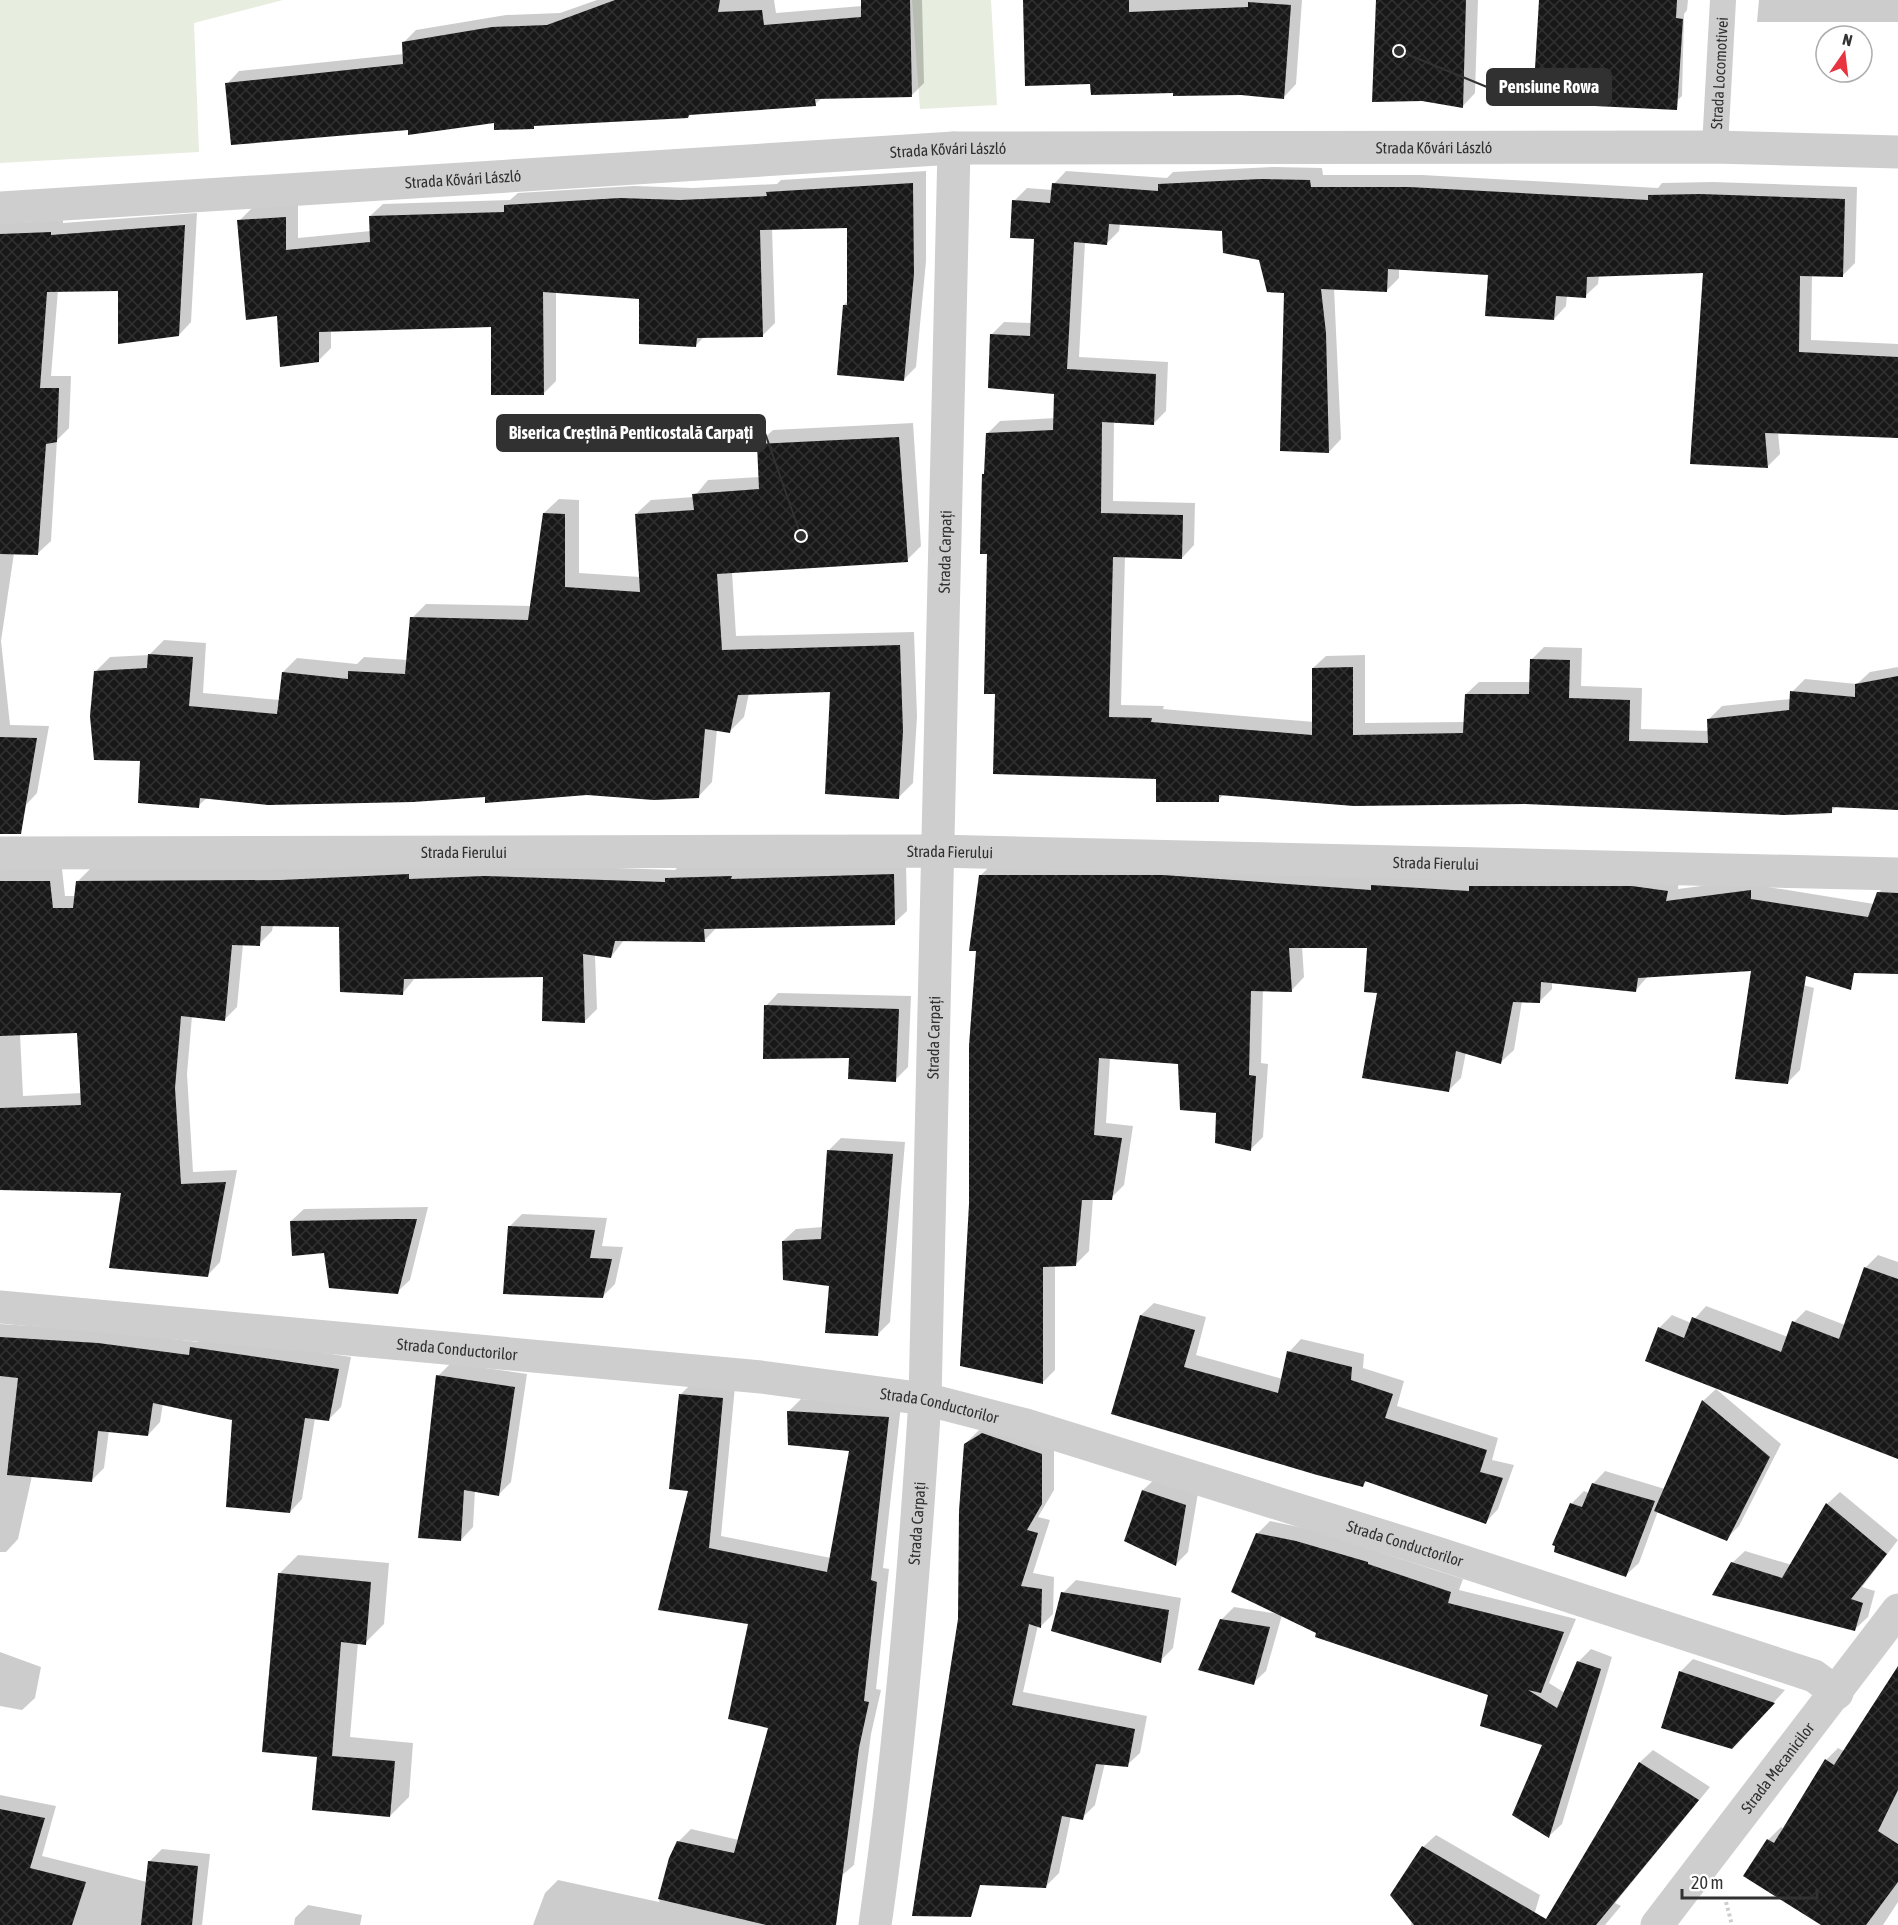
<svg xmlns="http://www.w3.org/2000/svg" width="1898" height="1925" font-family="'Asap Condensed',sans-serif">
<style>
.grass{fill:#e7eddf}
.shadow{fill:#0003;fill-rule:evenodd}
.building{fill:url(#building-cross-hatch)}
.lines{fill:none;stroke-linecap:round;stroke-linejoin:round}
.path{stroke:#cecece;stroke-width:4;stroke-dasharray:3 3;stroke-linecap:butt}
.service{stroke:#cecece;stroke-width:26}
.minor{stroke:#cecece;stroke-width:33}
.labels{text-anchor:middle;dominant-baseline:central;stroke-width:6;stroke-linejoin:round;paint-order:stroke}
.street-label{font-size:16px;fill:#313131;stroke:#fff}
.leader{fill:none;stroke:#313131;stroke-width:2}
.callout-dot{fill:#313131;stroke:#fff;stroke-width:2}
.callout{fill:#313131;stroke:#313131;stroke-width:2}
.callout-label{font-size:18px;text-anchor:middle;font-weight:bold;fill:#fff}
</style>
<defs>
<pattern id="building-cross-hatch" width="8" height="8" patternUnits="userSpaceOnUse" patternTransform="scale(1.5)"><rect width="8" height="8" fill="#181818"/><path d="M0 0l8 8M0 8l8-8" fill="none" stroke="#313131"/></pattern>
</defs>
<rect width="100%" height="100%" fill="#fff"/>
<path class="grass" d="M0,0H283L194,23L199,152L0,163Z
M912,0H991L997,105L920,109Z"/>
<path class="shadow" d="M597,0H774L776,13L862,6V0H922L924,83L911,96L822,98L815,104L692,113L688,117L536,124L533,127L496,122L409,129L227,84L239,71L404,54L403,43L416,30L506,15L560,13Z
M1025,0H1302L1296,84L1284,97L1174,91L1092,83Z
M1379,0H1478L1475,93L1463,106Z
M1579,0H1688L1687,10L1684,14L1682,96L1669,108Z
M1759,0H1898V22H1757Z
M1274,167L1322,168L1323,175H1422L1658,188L1662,183L1713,182L1857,187L1855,263L1842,276L1812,275L1811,340L1898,344V437L1778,432L1780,454L1768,466L1704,272L1599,275L1598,284L1585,296L1567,295L1566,306L1554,319L1489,274L1399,269V278L1386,291L1334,288L1341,439L1329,452L1286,291L1260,259L1223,230L1120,224L1119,231L1107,243L1085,242L1079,357L1168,362L1166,411L1154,423L1114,421L1113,501L1195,503L1194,545L1182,558L1125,556L1121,705L1164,706L1163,709L1314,722L1313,668L1326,656L1365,655V723L1465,722L1466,694L1479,682H1531V660L1544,647L1582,648L1581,686L1642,688L1641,729L1709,731V719L1722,706L1791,699L1792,692L1805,679L1857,684L1870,672L1898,667V808L1837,806L1831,811L1224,794L1218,800L1158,777L996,693L988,553L987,434L1000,421L1055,418L1056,393L992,334L1004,322L1032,323L1035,238L1014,201L1027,188L1053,190L1054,184L1066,171L1167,178L1173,172Z
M926,171V261L916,367L904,379L844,305L848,301L849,226L772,228L775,323L762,336L704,337L696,345L641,298L556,291V381L543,394L492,326L331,331V348L318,361L278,315L239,221L252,208L298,205V238L371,231L370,216L383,204L510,200L518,193L634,186L693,188L777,184L781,180Z
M197,213L191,322L179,335L119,289L58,290L51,376H71L69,428L57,440L51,541L38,553H14L1,641L10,725L49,726L37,793L25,806L0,805V224L63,220V223Z
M913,423L921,546L907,560L732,572L736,636L914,632L917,716L913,783L899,797L832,691L749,693L744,717L730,731L717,729L712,782L698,797L587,793L208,797L198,806L142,759L96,671L110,657L149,655L164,640L206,643L203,693L280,700L283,672L297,658L357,664L364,657L408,660L412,618L426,604L532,606L544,513L559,499L579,500V573L640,577L636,514L651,500L694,497L708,480L760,477L758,444L773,430Z
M906,862L907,911L894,923L717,927L704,941L624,940L611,957L595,955L597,1009L585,1021L544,975L415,978L402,994L340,926L273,925L272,931L259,944H243L237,1007L225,1019L192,1016L187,1074L193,1172L237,1170L220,1262L208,1275L123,1192L0,1189V867L62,869L65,896H76L77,882L90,869L498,864L675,870L679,866ZM79,1031L82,1093L23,1096L20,1034Z
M993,863L1679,878L1678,889L1763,878L1762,886L1874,904L1878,893L1891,881L1898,880V968L1747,951L1648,976L1635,991L1552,981V989L1539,1002L1522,1001L1514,1050L1501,1062L1466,1052L1461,1078L1448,1091L1378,991L1369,947L1302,946L1304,977L1292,990H1263L1261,1063L1268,1064L1263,1137L1251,1149L1180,1063L1110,1058L1106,1123L1133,1126L1124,1185L1111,1198H1093L1089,1251L1076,1264L1055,1265V1370L1042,1383L970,1204L980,876Z
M1763,974L1814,988L1800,1070L1787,1083Z
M778,993L911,996L908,1067L895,1080L850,1057L766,1006Z
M841,1138L905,1142L890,1322L878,1334L783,1241L796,1229L823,1227L828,1151Z
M428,1207L410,1280L397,1292L325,1251L291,1221L304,1209Z
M522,1214L607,1218L602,1246L623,1247L615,1284L602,1297L510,1226Z
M1878,1255L1898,1262V1458L1659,1328L1672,1315L1691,1323L1706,1306L1788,1337L1794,1322L1806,1310L1845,1325L1865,1268Z
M1154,1303L1206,1317L1196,1355L1283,1379L1289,1352L1301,1339L1364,1354L1363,1368L1404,1381L1397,1406L1498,1438L1492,1460L1514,1465L1498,1509L1486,1522L1368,1480L1363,1485L1113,1413L1141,1315Z
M0,1324L111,1331L197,1342L204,1335L351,1357L341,1407L329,1419L315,1418L302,1499L290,1512L234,1419L163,1403L160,1422L148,1435L109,1430L104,1468L91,1481L32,1476L18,1539L6,1552H0Z
M451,1363L527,1374L511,1482L499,1494L475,1490L473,1527L461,1540L438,1376Z
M693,1382L735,1386L721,1536L831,1558L851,1450L788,1412L801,1399L901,1405L883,1568L889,1569L876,1689L881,1690L871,1734L854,1865L784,1925H533L545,1893L558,1880L659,1902L670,1858L678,1842L691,1829L739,1840L770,1726L750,1623L660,1608L689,1489L680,1395Z
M1716,1389L1781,1444L1739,1526L1726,1539L1658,1511L1639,1563L1626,1575L1571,1504L1584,1491L1589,1493L1593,1484L1605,1471L1665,1489L1703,1401Z
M996,1421L1054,1442V1490L1038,1517L1050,1520L1033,1573L1054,1577L1053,1614L1041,1626L1038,1625L1023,1692L1147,1716L1140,1753L1127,1765L1105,1763L1095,1805L1082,1818L1071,1816L1059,1873L1046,1886L960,1620L965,1444L978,1431Z
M1156,1478L1198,1493L1188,1552L1176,1564L1126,1540L1143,1490Z
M1840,1492L1898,1540L1862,1587L1875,1591L1868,1617L1855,1629L1732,1563L1745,1551L1792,1565L1827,1504Z
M1270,1521L1308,1529L1463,1579L1459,1590L1576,1619L1549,1683L1565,1693L1578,1662L1591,1649L1612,1657L1562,1824L1549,1836L1544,1744L1490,1694L1318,1632L1282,1615L1266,1671L1253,1683L1221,1620L1234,1607L1279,1614L1257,1534Z
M298,1555L389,1563L384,1624L365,1643L358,1642L350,1737L413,1743L409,1797L390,1816L319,1755L279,1574Z
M1076,1580L1181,1598L1173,1648L1160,1661L1063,1593Z
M0,1652L41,1667L35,1698L22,1710L0,1706Z
M1693,1659L1785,1690L1744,1735L1663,1727L1681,1671Z
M1898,1686V1902L1883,1925H1824L1768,1840L1781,1827L1784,1829L1826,1760L1838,1748L1844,1751Z
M1653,1750L1710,1787L1615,1903L1621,1906L1605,1925H1544L1640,1762Z
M0,1795L56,1806L42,1856L147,1882L149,1862L162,1849L210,1854L202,1925H0Z
M1436,1835L1540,1895L1531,1925H1411L1423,1847Z
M308,1905L362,1915L360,1925H294L295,1918Z"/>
<path class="building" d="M615,0H720L718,12L762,10L764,25L861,17V0H910L912,97L815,99L816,106L689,115L688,118L534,126V129L494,130V123L408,135V130L231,145L225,83L403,64L402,42L492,27L547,25Z
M1023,0H1129V12L1248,7V2L1291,5L1284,99L1241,95L1173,96V93L1091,95L1090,84L1025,86Z
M1376,0H1466L1463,108L1422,101L1372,102Z
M1539,0H1677L1676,18L1683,19L1677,110L1533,103Z
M1261,179L1310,180L1311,187H1409L1648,200V195L1700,194L1845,199L1843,277L1800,276L1799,352L1898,357V438L1765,433L1768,468L1690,464L1703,273L1587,277L1586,298L1556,296L1554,320L1485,316L1488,275L1388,269L1387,292L1321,289L1326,333L1329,453L1280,451L1284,293L1267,292L1259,260L1223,253L1222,231L1109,224L1107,245L1074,242L1067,369L1156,374L1154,425L1102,422L1101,513L1183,515L1182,559L1113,557L1109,717L1152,718L1151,722L1312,735V668L1353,667V735L1463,733L1465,694H1529L1530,659L1570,660L1569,698L1630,700L1629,741L1708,743L1707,719L1789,710L1790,691L1855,697V684L1898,676V810L1832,807V813L1784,815L1525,804L1354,806L1219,795V802H1156V779L993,774L995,694H984L987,554H980L982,474H984L986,433L1053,430L1054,394L988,388L990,334L1030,336L1034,239L1010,238L1012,200L1050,203L1052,183L1158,191V184Z
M913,183L914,274L904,381L837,375L843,305H847V228L760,230L763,337L697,338L696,347L639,344V299L543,292L544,395H491V327L319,332V362L280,367L277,316L246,320L237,220L286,217V250L370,242L369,216L504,212V205L620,198L680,200L767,196L766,192Z
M185,225L179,336L118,344V291L47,292L40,388H59L57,442L46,444L38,555L0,554V234L51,232V235Z
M899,437L908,562L717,574L722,650L900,645L903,731L899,799L825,794L830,692L738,695L730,733L705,729L699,798L654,800L587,795L485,803V797L413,802L268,805L200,798L199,808L138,803L140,761L94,760L90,716L94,671L147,668L148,654L193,657L189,706L277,714L282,672L348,679V671L405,674L410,617L528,620L543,513L565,514V587L640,592L635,514L694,510L692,494L759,489L757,444Z
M0,737L37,738L21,834H0Z
M409,874V879L484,876L665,882V878L732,876L731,879L894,874L895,925L704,929L705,942L615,941L611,958L583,954L585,1023L542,1021L543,977L404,979L403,995L340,992L339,927L261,926L260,946L232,945L225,1021L181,1016L175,1088L181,1184L226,1182L208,1277L109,1268L121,1193L0,1190V1108L81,1105L77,1033L0,1036V881H50L53,908H73L76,881L281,880Z
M979,875H1163L1371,890V885L1469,891V886H1632L1668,891L1666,901L1751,890V899L1868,917L1877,892L1898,893V974L1854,973L1851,990L1806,976L1788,1084L1735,1079L1751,971L1638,978L1636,992L1541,982L1540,1003L1513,1002L1501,1064L1456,1051L1449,1092L1362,1078L1377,993L1364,992L1367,948H1289L1292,992L1251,991L1249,1075L1256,1076L1251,1151L1215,1143L1216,1113L1180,1110L1178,1064L1099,1058L1094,1135L1122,1138L1112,1200H1082L1076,1266L1043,1267V1384L960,1366L969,1204V1046L976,951H969Z
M764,1005L899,1009L896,1082L848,1079L849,1058L763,1059Z
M827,1150L893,1154L878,1336L825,1333L829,1286L783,1280L782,1241L821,1239Z
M397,1219H417L398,1294L329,1288L324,1253L292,1256L290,1221Z
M508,1226L595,1230L590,1258L612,1259L603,1298L503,1294Z
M1864,1267L1898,1279V1459L1645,1361L1658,1327L1684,1338L1692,1317L1781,1352L1792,1321L1839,1339Z
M1140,1315L1195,1330L1184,1367L1278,1393L1287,1351L1352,1367L1351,1380L1393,1394L1385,1418L1487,1450L1480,1472L1503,1478L1486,1524L1365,1481L1363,1487L1317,1475L1111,1414Z
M0,1337L98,1343L189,1355L190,1347L339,1369L329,1421L305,1418L290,1513L226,1507L232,1420L153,1403L148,1436L98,1431L92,1482L7,1475L18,1378L0,1376Z
M436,1375L515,1387L499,1496L464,1490L461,1541L418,1538Z
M679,1394L723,1398L709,1548L827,1572L849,1451L788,1445L787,1411L889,1417L871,1580L877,1582L864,1701L869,1702L859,1748L836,1925H766L658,1899L669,1858L677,1841L734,1853L768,1728L728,1719L748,1624L658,1610L688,1491L669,1489Z
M1702,1400L1770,1457L1727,1541L1654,1511Z
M982,1433L1042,1454V1504L1027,1530L1038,1533L1021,1586L1042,1589L1041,1628L1029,1624L1012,1705L1135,1729L1128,1767L1096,1764L1083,1820L1062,1816L1046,1888L980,1885L971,1917L912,1916L958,1619L959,1511L964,1444Z
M1592,1483L1655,1501L1626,1577L1554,1552L1555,1546L1552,1545L1570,1503L1582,1507Z
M1142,1490L1186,1505L1176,1566L1124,1541Z
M1826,1503L1887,1554L1851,1599L1863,1603L1855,1631L1712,1595L1731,1562L1782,1578Z
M1256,1533L1296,1541L1368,1562V1564L1451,1592L1448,1603L1564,1632L1541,1693L1528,1690L1557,1708L1577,1661L1601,1669L1549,1838L1512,1815L1542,1745L1480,1726L1488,1695L1315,1637L1316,1633L1231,1592Z
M278,1573L371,1582L366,1645L341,1642L332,1756L395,1761L390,1817L312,1810L317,1757L262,1752Z
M1061,1592L1169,1610L1161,1663L1051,1631Z
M1220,1619L1270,1627L1254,1685L1198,1670Z
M1898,1666V1790L1878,1831L1898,1844V1882L1866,1925H1821L1743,1876L1767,1839L1774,1843L1825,1759L1834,1765Z
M1679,1671L1775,1703L1732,1749L1661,1728Z
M1639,1762L1699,1800L1596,1925H1414L1390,1895L1422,1846L1546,1919Z
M0,1809L45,1818L30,1868L86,1882L72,1925H0Z
M148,1861L198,1866L192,1925H141Z"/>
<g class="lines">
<path class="path" d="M1726,1902L1732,1925"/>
<path class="service" id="s1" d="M1715,147L1723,0"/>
<g class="minor">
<path id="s2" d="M0,208L954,148L1715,147L1898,152"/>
<path id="s3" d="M0,853L937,851L1898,874"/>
<path id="s4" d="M0,1307L761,1377L925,1399L1026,1425L1440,1554L1814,1676L1837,1693"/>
<path id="s5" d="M875,1925C900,1750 914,1575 925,1399L954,148"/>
<path id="s6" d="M1657,1925L1898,1610"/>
</g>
</g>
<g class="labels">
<g class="street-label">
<text stroke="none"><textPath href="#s1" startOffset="74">Strada Locomotivei</textPath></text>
<text stroke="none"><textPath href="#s2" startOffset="1436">Strada Kővári László</textPath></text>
<text stroke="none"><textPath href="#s2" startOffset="950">Strada Kővári László</textPath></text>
<text stroke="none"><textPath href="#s2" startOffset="464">Strada Kővári László</textPath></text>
<text stroke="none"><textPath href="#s5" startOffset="1376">Strada Carpați</textPath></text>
<text stroke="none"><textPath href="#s3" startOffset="950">Strada Fierului</textPath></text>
<text stroke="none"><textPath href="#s3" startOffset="464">Strada Fierului</textPath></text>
<text stroke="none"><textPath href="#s3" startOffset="1436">Strada Fierului</textPath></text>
<text stroke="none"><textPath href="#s5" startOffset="890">Strada Carpați</textPath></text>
<text stroke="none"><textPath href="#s4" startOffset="459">Strada Conductorilor</textPath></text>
<text stroke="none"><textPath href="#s4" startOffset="945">Strada Conductorilor</textPath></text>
<text stroke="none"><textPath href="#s5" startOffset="404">Strada Carpați</textPath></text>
<text stroke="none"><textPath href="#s4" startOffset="1431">Strada Conductorilor</textPath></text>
<text stroke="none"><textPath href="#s6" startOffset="198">Strada Mecanicilor</textPath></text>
</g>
</g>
<path class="leader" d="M1399 51L1487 87M801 536L765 433"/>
<g class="callout-dot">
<circle cx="1399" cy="51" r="6"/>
<circle cx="801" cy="536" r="6"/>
</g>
<g class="callout">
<rect x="1487" y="69" width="124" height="36" rx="6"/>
<rect x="497" y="415" width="268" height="36" rx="6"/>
</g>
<g class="callout-label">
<text x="1549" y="93">Pensiune Rowa</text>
<text x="631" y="439">Biserica Creștină Penticostală Carpați</text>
</g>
<g transform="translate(1844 54) rotate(14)"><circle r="28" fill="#ffffff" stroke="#adadad" stroke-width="1.5"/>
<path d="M0-4.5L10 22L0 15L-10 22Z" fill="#e73440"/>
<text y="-9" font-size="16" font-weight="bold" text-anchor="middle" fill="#313131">N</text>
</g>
<path d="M1682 1889v9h135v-9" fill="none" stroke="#313131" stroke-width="3"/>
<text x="1691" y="1889" font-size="18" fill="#313131" stroke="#ffffff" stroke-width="4.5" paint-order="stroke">20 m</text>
</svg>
